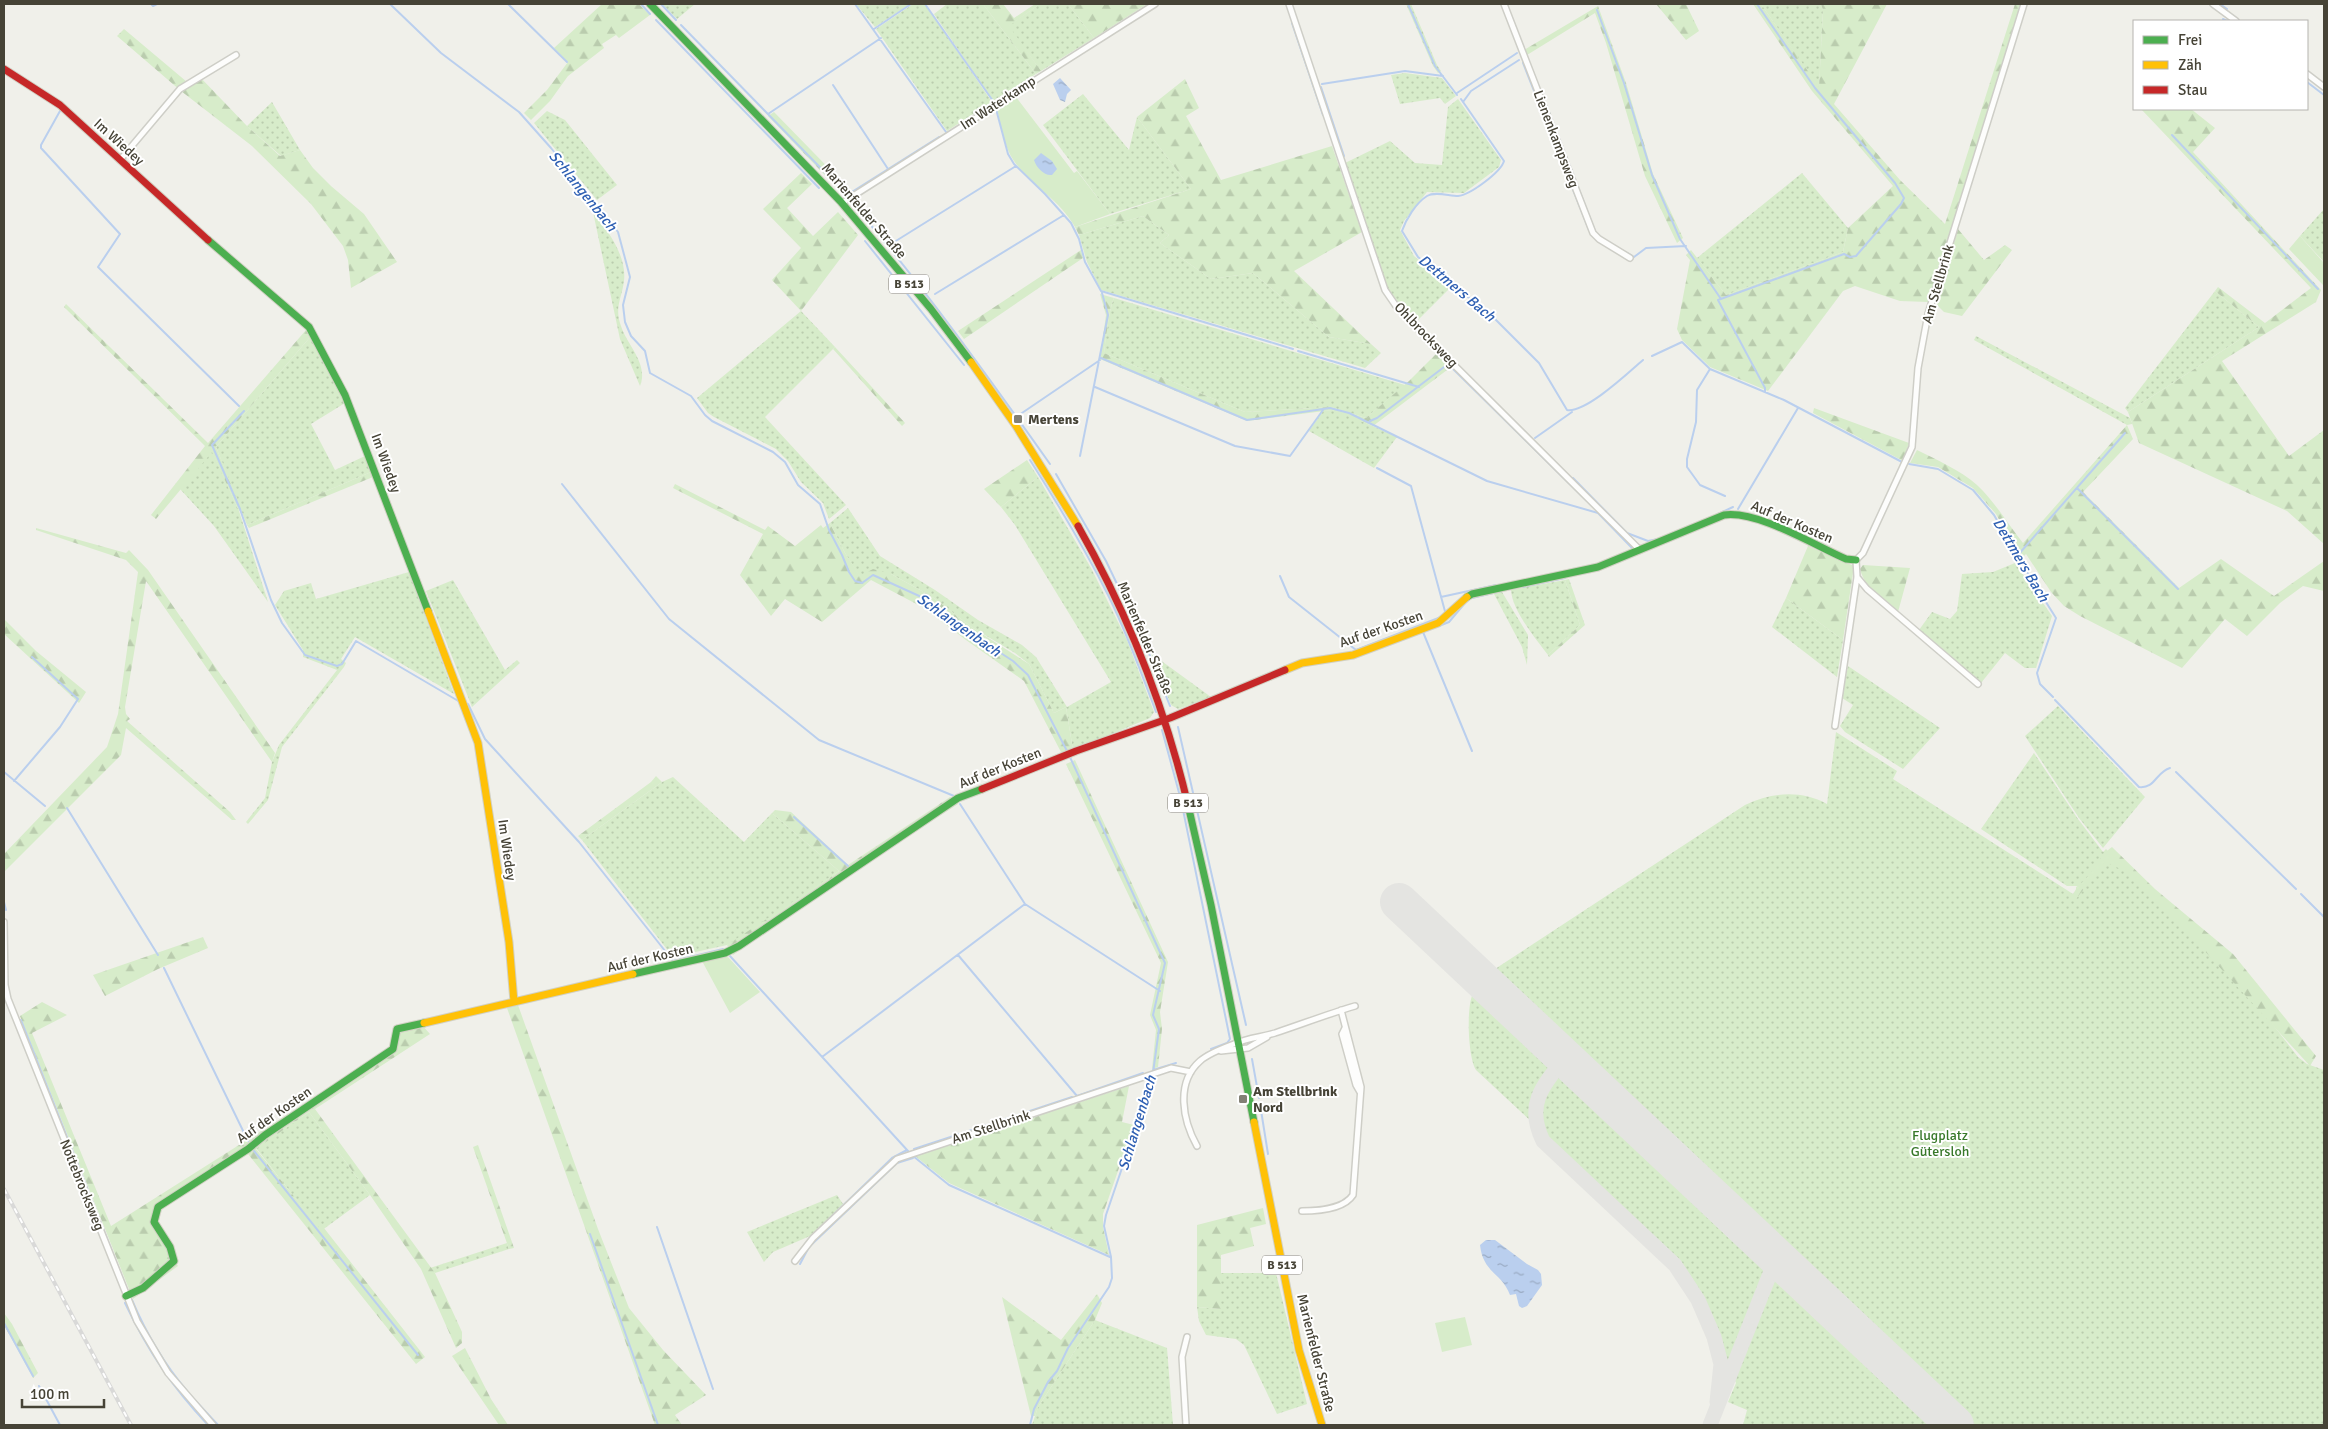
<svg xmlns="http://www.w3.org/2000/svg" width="2328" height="1429" font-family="Signika,sans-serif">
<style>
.grass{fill:url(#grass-dots)}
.forest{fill:url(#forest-firs)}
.garden{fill:#d7ecca}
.water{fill:url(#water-ripples)}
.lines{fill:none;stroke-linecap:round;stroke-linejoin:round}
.stream{stroke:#bacfee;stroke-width:2}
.taxiway{stroke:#e4e4e1;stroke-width:15}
.runway{stroke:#e4e4e1;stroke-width:38}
.street-casing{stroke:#cecec7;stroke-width:8}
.fast-casing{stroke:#d1d0c3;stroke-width:9}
.slow-casing{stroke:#d1d0c3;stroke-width:9}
.jam-casing{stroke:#d1d0c3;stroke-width:9}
.street{stroke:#fdfdfc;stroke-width:5}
.fast{stroke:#4caf50;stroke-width:7}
.slow{stroke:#ffc107;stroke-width:7}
.jam{stroke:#c62828;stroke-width:7}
.rail-casing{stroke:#d9d9d8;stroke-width:4}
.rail{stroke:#fff;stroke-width:2;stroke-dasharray:5.5;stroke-linecap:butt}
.poi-dot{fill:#828075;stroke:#fff;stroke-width:2}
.labels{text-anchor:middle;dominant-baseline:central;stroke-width:4;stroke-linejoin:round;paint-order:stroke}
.shield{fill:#fff;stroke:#7e7b72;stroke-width:1}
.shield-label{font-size:12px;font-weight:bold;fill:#464336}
.street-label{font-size:14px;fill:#464336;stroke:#fff}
.poi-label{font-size:14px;font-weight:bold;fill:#464336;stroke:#fff;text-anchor:start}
.park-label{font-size:14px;fill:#377829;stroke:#fff}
.water-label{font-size:15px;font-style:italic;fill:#2f60b3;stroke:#fff}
</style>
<defs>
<pattern id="grass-dots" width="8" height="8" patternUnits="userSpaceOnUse" patternTransform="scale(1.25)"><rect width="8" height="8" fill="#d7ecca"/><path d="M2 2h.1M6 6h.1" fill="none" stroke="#baccae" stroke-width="1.8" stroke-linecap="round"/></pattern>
<pattern id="forest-firs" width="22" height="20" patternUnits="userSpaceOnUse" patternTransform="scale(1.25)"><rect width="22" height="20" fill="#d7ecca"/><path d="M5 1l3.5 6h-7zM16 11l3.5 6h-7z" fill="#baccae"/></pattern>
<pattern id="water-ripples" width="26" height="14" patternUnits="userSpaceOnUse" patternTransform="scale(1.25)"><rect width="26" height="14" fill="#bacfee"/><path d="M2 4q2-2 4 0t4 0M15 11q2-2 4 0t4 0" fill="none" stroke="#99aac2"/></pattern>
</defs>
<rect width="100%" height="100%" fill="#f0f0ea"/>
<path class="grass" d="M662,4H695L677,19Z
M856,4H910L875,27Z
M913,4H925L992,102L947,131L876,29Z
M947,4H983L1036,74L993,101L934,14Z
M1040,4H1068L1094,38L1041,71L1008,26Z
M1406,4H1411L1437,65L1441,71L1438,73L1433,66Z
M1761,4H1821L1823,10L1819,88Z
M1405,73L1442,78L1456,96L1445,104L1440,98L1400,104L1391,75Z
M1083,94L1129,150L1137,117L1191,189L1110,214L1043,125Z
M1458,99L1501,160L1499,167L1464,193L1427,192L1404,221L1400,230L1414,256L1451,287L1417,321L1399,303L1388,289L1345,163L1390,141L1415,163L1442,165L1448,107Z
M272,102L300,150L281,156L247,126Z
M547,111L565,120L617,185L597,200L534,123Z
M1802,173L1848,228L1843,252L1726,295L1697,258Z
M2324,209V262L2300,236Z
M593,212C608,231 627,256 624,281C622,298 614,307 621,326C627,345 649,364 640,386L620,339Z
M1143,216L1169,235L1160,243L1211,279L1253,273L1329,337L1371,344L1381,353L1365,368L1101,290L1087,262L1079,235Z
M2215,291L2259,327L2128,412L2125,408Z
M1114,298L1405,385L1366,418L1331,407L1245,412L1104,353C1106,338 1109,309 1114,298Z
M801,311L835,347L765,417L846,505L829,519L823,503L801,482L788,461L776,449L714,417L708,413L697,398Z
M311,336L345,403L311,424L335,470L365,456L371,472L247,525L216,447Z
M1976,336L2130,418L2132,424L2127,425L1974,340Z
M1332,410L1348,415L1397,437L1374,468L1309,431L1323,411Z
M212,451L239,511L268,602L214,526L180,489Z
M1038,477L1091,568L1127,640L1154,712L1150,718L1073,750L1066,707L1054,713L1029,664L1015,653L973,628L931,596L891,574L860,577L845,553L830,523L848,508L880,556L935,590L978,620L1022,645L1036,657L1067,707L1111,682L1015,525L1001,507Z
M2015,563L2052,616L2036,668H2025L2005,653L1981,683L1919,630L1932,612L1950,619L1957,611L1962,574L1993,572Z
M409,572L454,694L355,637L341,659L346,663L344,667L282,747L268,800L248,824L246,822L265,798L272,762L279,745L337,670L303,657V650L275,605L284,591L311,583L316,599Z
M453,580L505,670L517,660L520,663L472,707L426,591Z
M1565,580L1580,625L1548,655C1535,638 1512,610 1511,590Z
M1502,592L1528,635L1527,665L1522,647L1494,594Z
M1786,598L1843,640L1837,677L1772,627Z
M1144,635L1156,657L1211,697L1178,709L1171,705Z
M1848,666L1940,728L1903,769L1845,732L1840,726L1853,705L1842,698Z
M2058,706L2145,797L2103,848L2079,818L2025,736Z
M1836,732L1897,771L1893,779L2073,894L2078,886H2067L1981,829L2034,753L2078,819L2103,852L2106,849L2236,977L2298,1057L2307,1064L2324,1070V1425H1743L1747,1410L1728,1402L1736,1383C1720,1347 1713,1309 1690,1275C1670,1248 1642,1226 1618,1203C1571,1158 1523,1114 1476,1070C1468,1057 1466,1008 1473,993C1479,983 1489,975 1498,967L1745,805C1772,792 1801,790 1827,804Z
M673,777L744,842L772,813L839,871L738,940L727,945L673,957L582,840L662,782Z
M309,1112L370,1195L321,1231L256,1148Z
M837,1195L843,1204L810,1236L773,1252L764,1262L747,1232Z
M507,1243L509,1249L435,1273L430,1268Z
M1221,1273H1276L1307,1404L1277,1414L1244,1345L1236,1339L1206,1335L1199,1321L1197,1307L1221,1309Z
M1095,1320L1167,1348L1173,1425H1032L1038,1407Z"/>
<path class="forest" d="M602,4H639L650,15L619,38L616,35L602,44L604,48L568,76L550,101L531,120L524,113L547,90L568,62L554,48Z
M983,4H1003L1014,18L1035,4H1040L1009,26L1041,71L1036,74Z
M1068,4H1147L1094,38Z
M1656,4H1686L1699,31L1686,40Z
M1753,4H1761L1819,87L1823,10L1821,4H1887L1834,104L1900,180L1945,224L2015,4H2021L1996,88L1928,302L1900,301L1855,286L1843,291L1768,391L1710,367L1682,340L1677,329L1690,260L1686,255L1691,250L1726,295L1843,252L1848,228L1893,186L1812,91Z
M1598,6L1626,83L1653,174L1683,238L1677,243L1645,176L1606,43L1595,13L1527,55L1524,50Z
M124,29L187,82L199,76L247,126L280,156L300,150L313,168L331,186L364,214L397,262L351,288L348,260L343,246L311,204L252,146L181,91L117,36Z
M1185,79L1199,108L1186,116L1221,180L1332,146L1362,232L1294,271L1371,344L1329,337L1253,273L1211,279L1160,243L1169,235L1143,216L1079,235L1075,227L1191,189L1137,117Z
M2141,109H2191L2215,128L2193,152L2321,290L2316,302L2222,361L2289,456L2324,430V544L2287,511L2139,443L2128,412L2259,327L2215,291L2218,287L2265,323L2311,288Z
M774,112L851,191L845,196L768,116Z
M801,173L812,184L787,208L813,236L838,212L858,235L801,311L772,280L801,248L763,209Z
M1958,229L1984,260L2005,245L2012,250L1962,316L1944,312L1937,305V300Z
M1081,250L1083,258L964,339L958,331Z
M1100,294L1114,298C1109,308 1106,340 1104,353L1245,412L1331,407L1366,418L1409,381L1437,353L1451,367L1373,426L1332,410L1247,421L1100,359L1106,315Z
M66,304L208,443L306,330L311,336L216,447L242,510L239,511L212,452L156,519L151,515L205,446L64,307Z
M835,347L905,423L902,426L833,349Z
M1814,408L1909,443L1903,461L1813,413Z
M2127,425L2133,439L2083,492L2179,588L2221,559L2274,596L2324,561V591L2303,586L2280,603L2247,636L2225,619L2182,668L2080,616L2064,606L2051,592L2026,554L2021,559L1996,514L1973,488L1938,467L1910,463L1917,450C1937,460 1960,470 1977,485C1995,502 2008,524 2023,543Z
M1027,460L1038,477L1001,507L984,489Z
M371,472L373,477L249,528L247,525Z
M675,484L765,530L768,526L795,546L821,525L823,528L830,523L845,553L860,576L873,569L891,574L931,596L973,628L1029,664L1054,713L1066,707L1073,750L1062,754L1024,681L966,640L924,608L871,580L822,622L785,599L771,616L740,575L763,534L673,488Z
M36,528L126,553L129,550L148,570L275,753L272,762L146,581L125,707L126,714L130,719L127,721L230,812L236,820H232L126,728L121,755L4,872V854L107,747L118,714L138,572L126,560L36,530Z
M1808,546L1854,566L1843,640L1786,598Z
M1863,565L1910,568L1898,612C1883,600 1865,589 1860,569Z
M1569,579L1585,625L1549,657L1548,655L1580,625L1565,580Z
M4,619L36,651L86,692L79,703L4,634Z
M1075,760L1168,962L1160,1012L1162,1029L1158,1067L1152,1069L1156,1030L1150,1015L1161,963L1066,764Z
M656,776L662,782L582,840L578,836L651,782Z
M950,797L958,804L875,858L733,955L727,945L839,871L772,813L775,810L791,812L848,865Z
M2112,847L2155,889L2233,954L2316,1056L2310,1066L2191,936L2123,870L2105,862L2076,899V887C2092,878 2097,857 2112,847Z
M203,937L208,948L158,969L105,996L93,975Z
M42,1002L67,1015L32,1033L111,1226L304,1104L307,1108L394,1050L399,1030L422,1025L430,1034L315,1109L435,1273L462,1332V1343L456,1348L421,1269L370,1195L309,1112L256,1149L321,1230L324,1228L425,1357L416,1364L248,1154L200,1183L156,1206L152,1213L151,1221L178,1266L133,1299L20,1016Z
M518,1005L598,1229L629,1308L663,1350L706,1395L675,1415L682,1425H655L507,1008Z
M1129,1086L1122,1122L1134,1125L1103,1214V1227L1109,1255L949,1183L915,1156Z
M478,1145L514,1248L509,1249L473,1147Z
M1263,1208L1266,1224L1250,1228L1254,1246L1221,1255V1309L1197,1307V1225Z
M1097,1294L1102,1303L1095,1320L1038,1407L1035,1416H1031L1002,1297L1061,1340Z
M4,1313L12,1324L38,1373L33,1378L4,1325Z
M465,1348L491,1399L508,1425H499L452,1356Z"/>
<path class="garden" d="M1016,97L1074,173L1077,171L1110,214L1075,227C1060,200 1031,185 1014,161C1004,147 1001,125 997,109Z
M2300,236L2324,263L2323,285L2289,249Z
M728,957L760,992L730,1013L702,961Z
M1465,1317L1472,1345L1442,1352L1435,1323Z"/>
<path class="water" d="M1060,78L1071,90L1067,94L1065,102L1060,100L1053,84Z
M1041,153L1052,161L1057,169L1052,175C1044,176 1036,167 1034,160Z
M1486,1240H1495L1527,1264L1538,1270L1541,1274L1542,1285L1527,1306L1522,1308L1519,1306L1516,1294L1510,1295C1502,1273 1483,1273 1480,1245Z"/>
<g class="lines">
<path class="stream" d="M151,4L153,6L157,4
M390,4L441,53L519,112L551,148L618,232L630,277L623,305L625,322L631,336L645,351L650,373L691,396L705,415L712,421L773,452L785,462L798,485L820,504L829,530L842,555L849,572L855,581L862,583L873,575L928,600L970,633L1013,661L1028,675L1067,751
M508,4L567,62
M641,4L650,14
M661,4L676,20
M855,4L946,132
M925,4L993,101
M1408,4L1435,66L1457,95
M1757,4L1815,88L1895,183L1904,198L1901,204L1856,256L1850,257L1844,254L1718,300L1765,388V392
M2220,4L2227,9
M1597,10L1624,83L1652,175L1680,239L1721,299
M2223,19L2227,21
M656,20L819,188
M1292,23L1323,115
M681,25L847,195L939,137
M874,29L911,4
M1523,63L1589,230
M4,73L17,80
M2307,82L2324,95
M1322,84L1405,71L1443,76
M833,85L888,169
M1321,87L1344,156
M1457,93L1517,53
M1461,99L1504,161C1501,172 1470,195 1458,196C1449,196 1435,191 1427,196C1416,203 1406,219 1402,231L1418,257L1493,317L1539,363L1567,410C1586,413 1629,372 1643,360
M1463,102L1471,91L1519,60
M1545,102L1595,231L1599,236
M996,109L1008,154L1014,164L1045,194L1071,223L1079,239L1085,262L1101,291L1293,349
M60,111L41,145V148L120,234L98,267L239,406
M768,114L881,38
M2172,135L2318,289
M853,204C924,287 987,375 1050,464
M865,241L964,365
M891,244L1016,166
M1615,246L1634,257L1646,248L1686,246
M935,294L1064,215
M1298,351L1419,387
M1652,356L1682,342L1710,369L1784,400L1902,462
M1101,358L1247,420L1330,408L1349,413L1487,481L1598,513L1633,549
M1710,369L1697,390L1696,422L1687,459V467L1700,485L1725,496
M1095,387L1235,446L1290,456L1323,410
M244,411L212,445L240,509L271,600L282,623L305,655L337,666L342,664L356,641L460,702
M1019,415L1100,360
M1370,421L1377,418L1448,364L1587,501
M1535,438L1572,412
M1080,456L1108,315L1102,293
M1030,460C1058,504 1085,549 1108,595C1127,633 1141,672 1156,712
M1909,464L1938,469L1973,490L1994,515L2022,564L2056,618L2037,673L2040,684L2053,697
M1377,468L1411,486L1446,615
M1056,474L1106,561L1142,636L1170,706
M1573,478L1627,533L1648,541L1658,539
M562,484L669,619L819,740L954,796
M2077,488L2178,589
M1738,509L1798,408
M1718,514L1733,507
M2018,555L2125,433
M1280,576L1289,597L1356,650L1441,617
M1523,587L1565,578
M1441,597L1496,585
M1472,598L1502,591
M1439,626L1449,622L1465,603
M1423,632L1472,751
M2055,700L2139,787C2155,789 2156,772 2170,768
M468,704L485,739L579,842L673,961L723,949
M1178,727L1246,1025
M1162,730L1181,800L1230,1039L1227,1043L1211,1049
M4,772L45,806
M2176,772L2296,889
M14,781L60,727L78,699L32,657
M960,804L1025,904L1160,991
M67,808L158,955
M794,817L848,866
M2301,894L2324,917
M4,902L6,910
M958,955L1077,1096L1143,1073
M730,956L908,1151
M164,968L248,1141
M21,1020L128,1292
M822,1057L1025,904
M1252,1059L1259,1098
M1153,1070L1176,1063
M1260,1104L1268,1154
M914,1149L1072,1097
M254,1151L418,1355
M913,1156L949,1185L1110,1257
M657,1227L713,1389
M819,1229L892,1158L907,1150
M590,1234L658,1425
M800,1264L809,1247L897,1163L913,1158
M132,1300C146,1333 164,1364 187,1391
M125,1303C148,1351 172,1387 208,1425
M4,1323L33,1376
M39,1386L60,1425
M192,1397L218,1425
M1030,1425L1034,1409L1048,1382L1057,1371L1068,1348L1109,1287L1112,1278L1111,1257L1104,1226L1106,1215L1152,1080L1159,1029L1153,1015L1165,963L1069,755"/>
<path class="taxiway" d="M1566,1057C1543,1085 1525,1104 1543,1141L1675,1265L1698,1300L1714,1337L1721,1364L1717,1402
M1710,1425L1777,1256"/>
<path class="runway" d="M1399,902L1955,1425"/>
<defs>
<path id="street" d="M1289,4L1385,290L1396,306L1415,326L1640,550
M1504,4L1593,233L1599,239L1630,258
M2213,4L2236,21
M2307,74L2324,87
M120,160L180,89L236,55
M842,203L1155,4
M1857,577L1867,589L1978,684
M1835,726L1857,577L1856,560L1863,553L1912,447L1918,368L1928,314L2024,4
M4,922L5,985L8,999L137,1321L168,1373L213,1425
M1345,1028L1342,1034L1356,1085L1360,1092
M1221,1051L1248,1048L1267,1037
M1197,1146C1183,1121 1175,1083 1200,1061C1208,1054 1223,1048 1234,1044C1247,1038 1261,1037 1275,1033C1302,1024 1328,1014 1355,1006
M1302,1211C1317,1211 1344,1209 1353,1195L1361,1087L1341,1010
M795,1261L813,1238L897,1159L1171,1068L1191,1072
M1186,1425L1182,1357L1187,1337"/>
<path id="fast" d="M650,4L841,202L931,309L971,362
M208,240L309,327L345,395L428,611
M1467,597L1472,594L1598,567L1724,515C1757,510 1814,545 1846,559L1856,560
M1188,805L1211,905L1254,1122
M633,974L725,953L739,946L958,798L982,789
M126,1296L143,1288L174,1261L170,1247L154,1222L158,1207L248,1149L265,1135L393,1049L397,1029L424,1023"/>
<path id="slow" d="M971,362L1016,426L1078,526
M428,611L478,743L509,942L514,1002
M1285,670L1302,663L1353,655L1438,623L1467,597
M424,1023L633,974
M1254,1122L1299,1350L1322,1425"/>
<path id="jam" d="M4,69L60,105L208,240
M1078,526C1128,614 1165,707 1188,805
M982,789L1076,751L1170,718L1285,670"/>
</defs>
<use href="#street" class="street-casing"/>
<use href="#fast" class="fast-casing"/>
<use href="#slow" class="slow-casing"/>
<use href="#jam" class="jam-casing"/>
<use href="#street" class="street"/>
<use href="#fast" class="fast"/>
<use href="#slow" class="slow"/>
<use href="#jam" class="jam"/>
<defs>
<path id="rail" d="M4,1189L131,1425"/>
</defs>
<use href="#rail" class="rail-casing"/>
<use href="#rail" class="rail"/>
</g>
<g class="poi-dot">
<rect x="1013" y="414" width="10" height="10" rx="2.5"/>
<rect x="1238" y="1094" width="10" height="10" rx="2.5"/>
</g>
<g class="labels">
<g class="shield">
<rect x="889" y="274.5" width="40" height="19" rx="4"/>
<rect x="1168" y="793.5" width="40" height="19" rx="4"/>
<rect x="1262" y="1255.5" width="40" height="19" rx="4"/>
</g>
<g class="shield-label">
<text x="909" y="284">B 513</text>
<text x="1188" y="803">B 513</text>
<text x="1282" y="1265">B 513</text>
</g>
<g class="street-label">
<text transform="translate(998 103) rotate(-33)">Im Waterkamp</text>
<text transform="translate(1556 139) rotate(69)">Lienenkampsweg</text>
<text transform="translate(119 142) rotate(42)">Im Wiedey</text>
<text transform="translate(864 211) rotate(49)">Marienfelder Straße</text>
<text transform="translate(1938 284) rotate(-74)">Am Stellbrink</text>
<text transform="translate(1426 335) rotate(46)">Ohlbrocksweg</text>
<text transform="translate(386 463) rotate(70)">Im Wiedey</text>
<text transform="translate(1792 522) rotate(23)">Auf der Kosten</text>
<text transform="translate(1381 629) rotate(-19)">Auf der Kosten</text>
<text transform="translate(1145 638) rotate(67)">Marienfelder Straße</text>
<text transform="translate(1000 768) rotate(-22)">Auf der Kosten</text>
<text transform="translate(507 850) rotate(82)">Im Wiedey</text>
<text transform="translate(650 958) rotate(-13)">Auf der Kosten</text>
<text transform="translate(274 1115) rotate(-35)">Auf der Kosten</text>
<text transform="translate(991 1127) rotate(-18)">Am Stellbrink</text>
<text transform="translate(82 1185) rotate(68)">Nottebrocksweg</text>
<text transform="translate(1316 1353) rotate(76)">Marienfelder Straße</text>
</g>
<g class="poi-label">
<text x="1028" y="419">Mertens</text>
<text x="1253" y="1091">Am Stellbrink<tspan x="1253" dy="16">Nord</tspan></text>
</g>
<g class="park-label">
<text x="1940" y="1135">Flugplatz<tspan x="1940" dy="16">Gütersloh</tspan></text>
</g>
<g class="water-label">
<text transform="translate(583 191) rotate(51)">Schlangenbach</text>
<text transform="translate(1457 288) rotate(40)">Dettmers Bach</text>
<text transform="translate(2021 560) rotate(59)">Dettmers Bach</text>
<text transform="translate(959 625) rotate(35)">Schlangenbach</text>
<text transform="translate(1137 1123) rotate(-73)">Schlangenbach</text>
</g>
</g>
<rect width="2328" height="1429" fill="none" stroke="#464336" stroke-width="10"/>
<rect x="2133" y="20" width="175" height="90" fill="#ffffff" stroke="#b5b4af"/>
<rect x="2143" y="36" width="25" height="8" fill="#4caf50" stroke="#b5b4af"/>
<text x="2178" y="45" font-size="15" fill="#464336">Frei</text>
<rect x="2143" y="61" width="25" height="8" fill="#ffc107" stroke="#b5b4af"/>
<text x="2178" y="70" font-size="15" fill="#464336">Zäh</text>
<rect x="2143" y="86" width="25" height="8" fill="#c62828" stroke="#b5b4af"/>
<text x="2178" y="95" font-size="15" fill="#464336">Stau</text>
<path d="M22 1399v8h82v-8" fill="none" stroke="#464336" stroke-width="2.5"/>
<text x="30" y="1399" font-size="15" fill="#464336" stroke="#ffffff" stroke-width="4" paint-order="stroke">100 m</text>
</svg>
